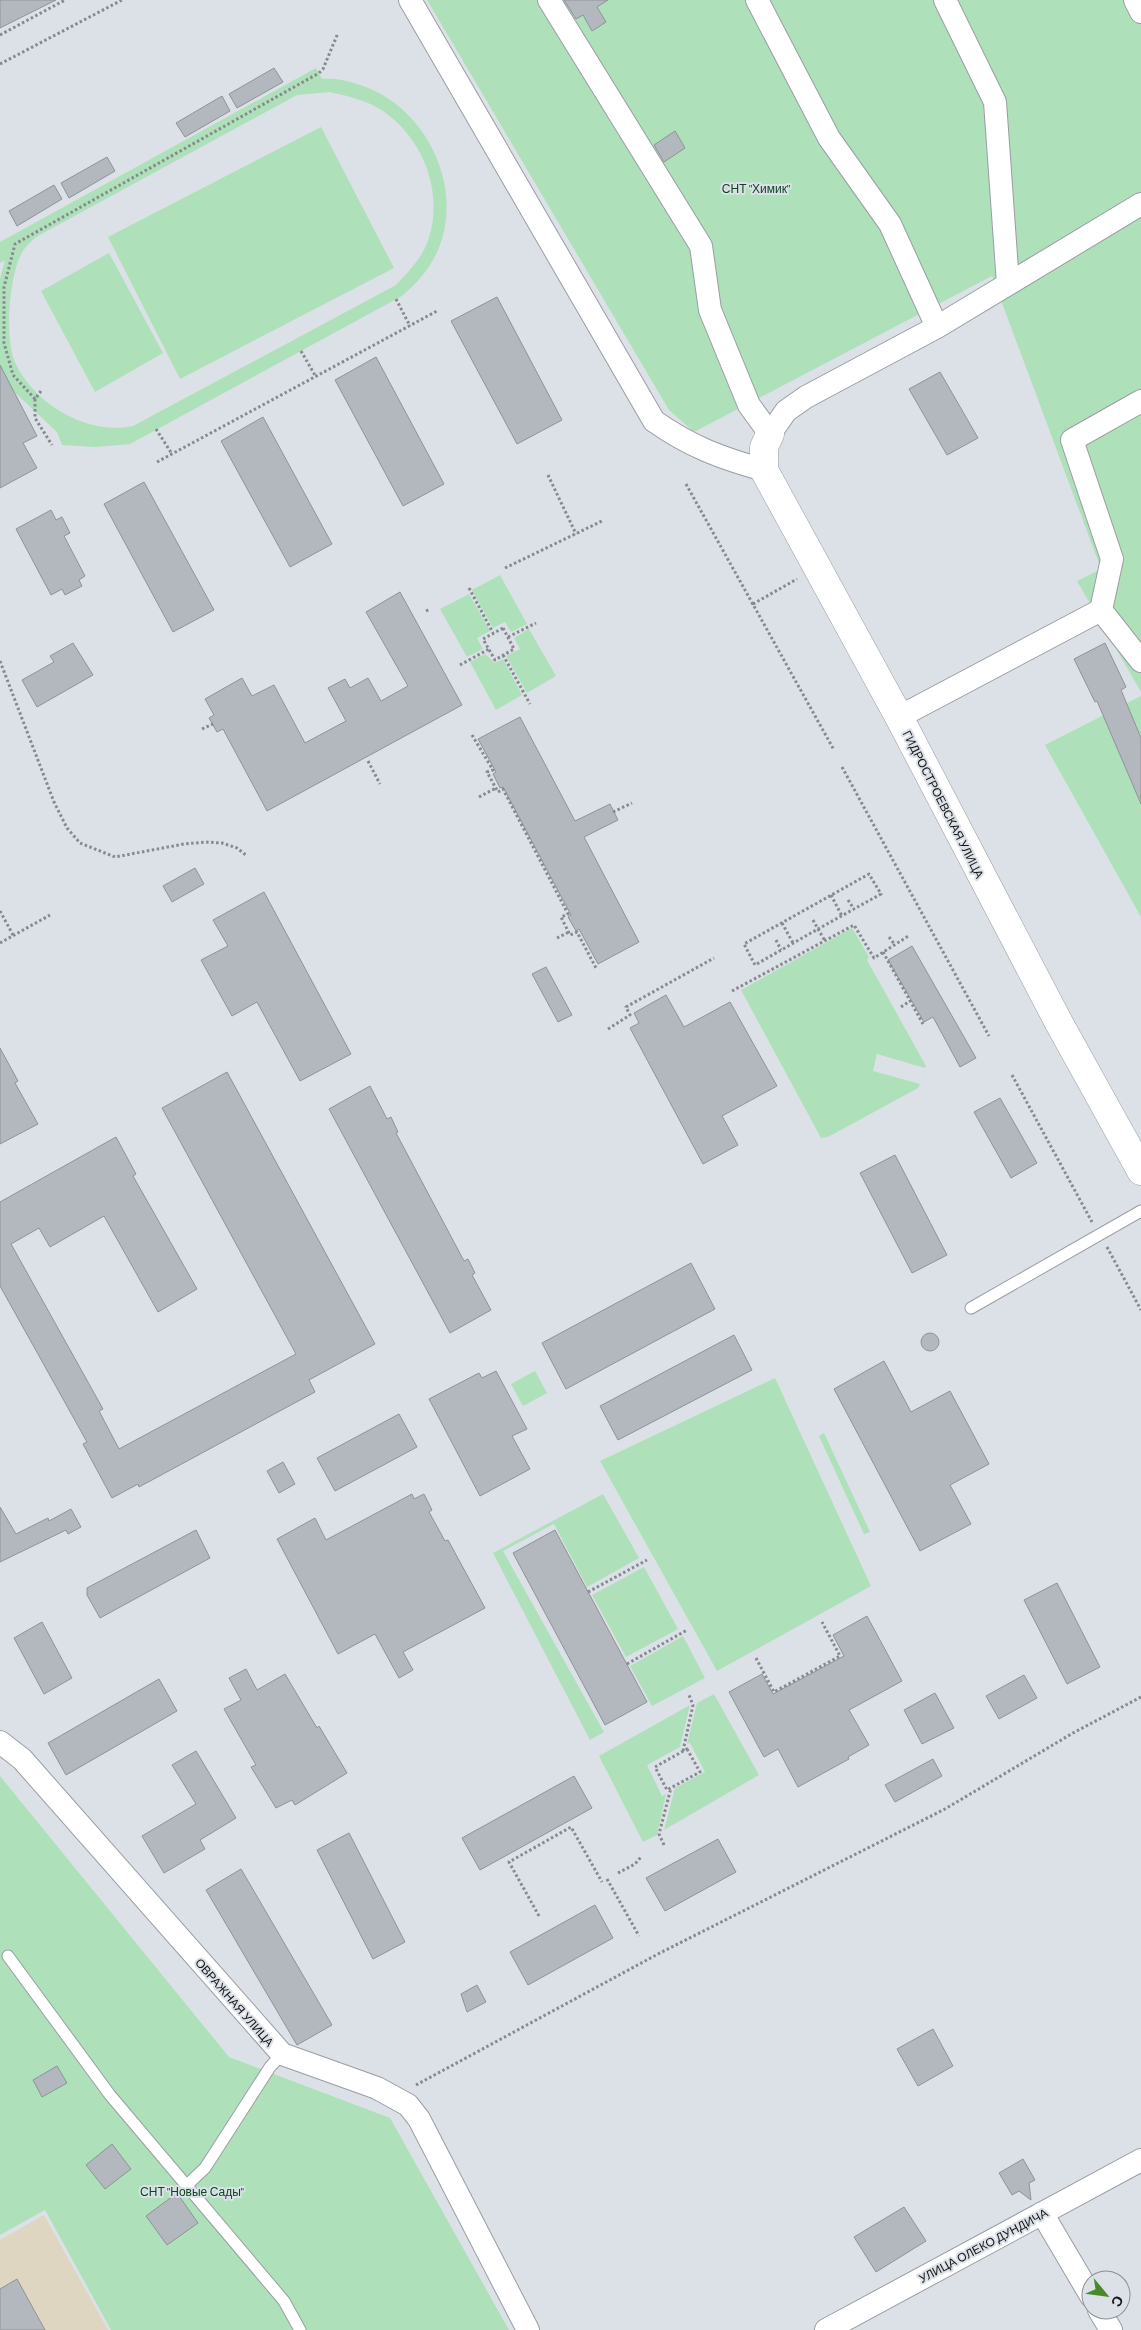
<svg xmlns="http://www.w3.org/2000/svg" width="1141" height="2330" font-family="Barlow,sans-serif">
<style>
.industrial{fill:#dfd6c1}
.green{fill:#aee1b9;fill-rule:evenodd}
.building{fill:#b3b8be;stroke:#8e9399}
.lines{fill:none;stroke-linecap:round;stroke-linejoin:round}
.service-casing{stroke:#999ea4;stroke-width:13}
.minor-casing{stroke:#999ea4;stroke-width:24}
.tertiary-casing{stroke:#999ea4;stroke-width:29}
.path{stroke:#868a8e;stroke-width:3;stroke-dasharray:2.5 2.5;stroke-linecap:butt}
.service{stroke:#fff;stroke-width:11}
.minor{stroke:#fff;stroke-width:22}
.tertiary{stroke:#fff;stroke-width:28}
.labels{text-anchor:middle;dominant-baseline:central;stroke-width:4;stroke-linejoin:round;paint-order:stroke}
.park-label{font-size:12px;fill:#0a4520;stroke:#dce1e7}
.street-label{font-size:12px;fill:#131517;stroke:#dce1e7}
</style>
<rect width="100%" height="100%" fill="#dce1e7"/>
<path class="industrial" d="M44,2215L108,2330H0V2240Z"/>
<path class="green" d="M427,0H1141V692L1077,581L1101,569L992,276L694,432L669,410Z
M316,68L322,79C342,77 364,85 381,94C434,124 463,195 437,252C429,270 416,284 402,296L130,444L96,447L62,445L57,432L9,387L0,367V279L5,260L0,263V242ZM329,92C347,96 367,100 383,111C425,140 446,197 426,246C419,261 407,273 396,285L133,426C87,436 32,403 14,360C5,336 9,273 23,251C26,246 32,241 36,237L297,95Z
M321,127L394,268L180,379L108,237Z
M109,253L163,353L95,392L41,291Z
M500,575L527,624L511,632L505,622L493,628L472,590Z
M469,594L490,631L477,638L483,649L467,657L440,609Z
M529,629L556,676L527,693L506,656L520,649L514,638Z
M485,654L495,663L503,659L522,695L496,710L470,662Z
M1141,696V917L1045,745Z
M852,928L869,957L867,960L926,1066L925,1068L877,1054L873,1071L920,1084L918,1088L828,1137L821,1138L741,990Z
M535,1371L547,1393L523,1406L511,1384Z
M775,1378L871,1586L717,1671L600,1461Z
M824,1433L870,1532L864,1534L819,1436Z
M603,1494L639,1558L587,1587L554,1524L503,1551L604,1732L590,1740L493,1553Z
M644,1567L678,1629L626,1657L592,1595Z
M683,1636L705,1678L652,1706L630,1666Z
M714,1694L759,1775L664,1830L675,1788L705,1772L690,1743L687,1744L697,1703Z
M690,1705L680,1747L647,1765L662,1796L666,1794L657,1835L643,1842L599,1756Z
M0,1776L229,2057L390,2118L509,2330H111L45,2210L0,2235Z"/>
<path class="building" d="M0,0H56L0,28Z
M564,0H608L597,7L606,22L592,31L583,15L576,19Z
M274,68L283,82L237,108L229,94Z
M222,96L230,111L185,137L176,123Z
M675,131L685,148L664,162L654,145Z
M107,157L115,171L69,198L61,183Z
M54,185L62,199L17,226L9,211Z
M497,297L562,420L517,444L451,321Z
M376,357L444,484L403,506L335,380Z
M0,365L37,436L23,443L37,468L0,488Z
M940,372L978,438L947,455L909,389Z
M263,417L332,544L290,567L221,441Z
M144,482L214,610L173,632L104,504Z
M51,510L56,520L62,517L70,533L64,536L85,576L79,580L82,586L65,595L62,589L51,595L16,529Z
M400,592L462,705L267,811L223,729L217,732L209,718L214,715L205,699L242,678L252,696L274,685L305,743L346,721L328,688L345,679L350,688L368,678L381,701L408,686L366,612Z
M73,643L93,675L37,707L22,680L54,662L50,656Z
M1105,643L1126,687L1121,690L1141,738V804L1097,701L1095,702L1074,659Z
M520,717L575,821L610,804L618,820L584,837L639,942L598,964L579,929L576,931L568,917L571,915L503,787L500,788L493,774L496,772L478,739Z
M195,868L204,884L172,902L163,886Z
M264,892L351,1054L300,1081L257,1002L232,1016L201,960L228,946L213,920Z
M912,946L976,1058L960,1067L933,1017L924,1022L888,960Z
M546,967L572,1015L558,1022L532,974Z
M666,995L684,1027L730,1002L777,1086L722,1116L738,1145L703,1164L630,1028L639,1023L634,1013Z
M0,1048L18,1081L15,1083L38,1124L0,1144Z
M227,1072L375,1344L309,1380L315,1392L139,1487L138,1484L112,1498L83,1444L87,1442L0,1286V1202L116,1137L136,1174L133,1176L197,1289L158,1312L104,1216L50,1247L39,1228L11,1244L103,1409L99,1411L119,1449L296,1354L162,1108Z
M370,1086L387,1119L391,1117L398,1132L396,1133L464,1261L468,1259L475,1273L472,1275L491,1310L450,1333L329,1109Z
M1000,1098L1037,1163L1011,1178L974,1112Z
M895,1155L947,1255L912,1273L860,1173Z
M691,1263L715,1309L566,1389L542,1343Z
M921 1342a9 9 0 1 1 18 0a9 9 0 1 1-18 0Z
M734,1335L752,1370L618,1440L600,1406Z
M884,1361L911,1412L950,1391L989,1464L950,1485L971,1524L920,1551L834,1389Z
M496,1371L527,1429L512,1436L530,1469L480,1496L429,1399L479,1373L482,1378Z
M399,1414L417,1447L335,1491L317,1458Z
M283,1462L295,1484L279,1493L267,1471Z
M412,1494L414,1499L424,1494L432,1510L429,1512L445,1541L448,1540L485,1608L403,1652L413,1670L399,1678L375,1634L338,1654L277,1539L315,1518L326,1540Z
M0,1507L16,1534L48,1518L49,1521L71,1509L81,1527L68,1534L66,1530L0,1562Z
M196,1530L210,1558L100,1618L87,1595V1588Z
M555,1530L647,1702L605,1725L513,1553Z
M1057,1583L1100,1667L1067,1684L1024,1600Z
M867,1616L902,1681L849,1710L869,1745L848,1757L849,1759L798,1787L778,1749L764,1757L729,1692L762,1674L773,1694L844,1656L833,1635Z
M42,1622L72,1678L44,1694L14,1638Z
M246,1669L257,1690L285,1674L317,1728L319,1726L347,1773L295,1805L292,1800L276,1808L251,1767L256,1765L224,1709L241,1700L229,1678Z
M1024,1675L1037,1698L999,1719L986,1696Z
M159,1679L177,1711L66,1775L48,1743Z
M935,1693L954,1728L922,1744L904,1710Z
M196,1751L236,1818L200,1840L205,1849L164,1873L142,1836L196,1804L172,1765Z
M933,1759L942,1776L895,1802L885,1785Z
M574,1776L592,1808L480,1870L462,1838Z
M349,1833L405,1942L373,1959L317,1850Z
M718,1839L736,1872L665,1911L646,1878Z
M241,1869L332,2025L297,2045L206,1890Z
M595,1905L613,1938L528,1985L510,1952Z
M477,1985L486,2002L467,2012L461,1994Z
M933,2029L953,2066L918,2086L897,2049Z
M57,2066L67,2083L42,2097L33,2080Z
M112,2144L131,2169L105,2189L86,2165Z
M1023,2159L1035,2180L1029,2183L1031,2200L1019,2191L1012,2195L999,2173Z
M177,2193L198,2223L167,2245L146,2216Z
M904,2207L926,2241L876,2272L854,2237Z
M17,2279L45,2330H0V2289Z"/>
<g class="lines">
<defs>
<path id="service" d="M971,1308L1141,1211
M8,1956L110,2095L284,2301L300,2330
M187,2185L205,2168L270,2067L282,2054"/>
<path id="minor" d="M410,0L654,421C691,447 721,458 764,470
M549,0L701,246L710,310L749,405L770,434L786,411L806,397L937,327L1141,204
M757,0L829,138L890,224L937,327
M945,0L995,102L1008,284
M1135,0L1141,12
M1101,610L1141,661
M899,717L1101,610L1112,559L1072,440L1141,401
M0,1742L22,1759L282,2054L377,2088L408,2105L419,2119L528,2330
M1042,2213L1091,2296
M1099,2310L1111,2330
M826,2330L1141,2160"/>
<path id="tertiary" d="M770,434L764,447V470L899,717L1059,1023L1141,1171"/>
</defs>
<use href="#service" class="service-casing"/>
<use href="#minor" class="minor-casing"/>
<use href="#tertiary" class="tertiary-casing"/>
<path class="path" d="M0,35L65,0
M0,64L122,0
M396,299L410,326
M301,351L316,377
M41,391L35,399V418L52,445
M35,399L13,375L4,343V287L15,244L319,73L323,69L338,33
M156,429L172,454
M157,462L437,311
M548,475L576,534
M686,484L834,750
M505,568L602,521
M469,588L493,633
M753,604L797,579
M426,611L430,609
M503,628L514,649L495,660L483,639Z
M508,637L536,623
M503,655L530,704
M0,661L54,802L67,828L80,843L115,857L184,844L206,842L222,843L237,848L247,856
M460,665L489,649
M202,729L213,724
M472,735L493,770L487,772L498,792L503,789L568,914L561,917L570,935L577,932L596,968
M368,761L380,784
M842,767L989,1036
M479,797L496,788
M613,812L632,803
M831,895L842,916
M848,900L854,909
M0,911L13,935
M813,920L818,929L881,894L869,874L744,944L755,965L818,929L825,941
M782,923L793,943
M889,937L895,945
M557,938L569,932
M776,940L781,950
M0,943L50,915
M883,952L923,1024
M732,991L854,925L874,958L910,935
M901,1007L910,1001
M608,1029L630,1015L626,1007L714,958
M1012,1075L1092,1222
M1107,1247L1141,1310
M588,1592L647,1560
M756,1658L774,1692L840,1656L822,1622
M627,1664L687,1630
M687,1749L700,1772L667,1790L655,1767Z
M683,1751L693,1705L689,1695
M664,1845L659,1834L671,1788
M618,1873L635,1864L641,1857
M607,1879L639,1936
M539,1916L509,1862L571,1827L602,1882
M416,2085L658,1954L945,1809L1073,1733L1141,1697"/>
<use href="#service" class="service"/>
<use href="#minor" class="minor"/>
<use href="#tertiary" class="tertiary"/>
</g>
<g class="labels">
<g class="park-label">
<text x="756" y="188">СНТ "Химик"</text>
<text x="192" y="2191">СНТ "Новые Сады"</text>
</g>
<g class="street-label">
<text transform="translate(944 804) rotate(63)">ГИДРОСТРОЕВСКАЯ УЛИЦА</text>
<text transform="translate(235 2002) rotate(49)">ОВРАЖНАЯ УЛИЦА</text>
<text transform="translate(983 2245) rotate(-28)">УЛИЦА ОЛЕКО ДУНДИЧА</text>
</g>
</g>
<g transform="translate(1106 2295) rotate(119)"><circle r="24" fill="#dce1e7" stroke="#8c8f94"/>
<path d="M0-4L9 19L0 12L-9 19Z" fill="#49892a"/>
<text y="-8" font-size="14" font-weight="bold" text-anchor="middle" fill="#131517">С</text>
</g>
</svg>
